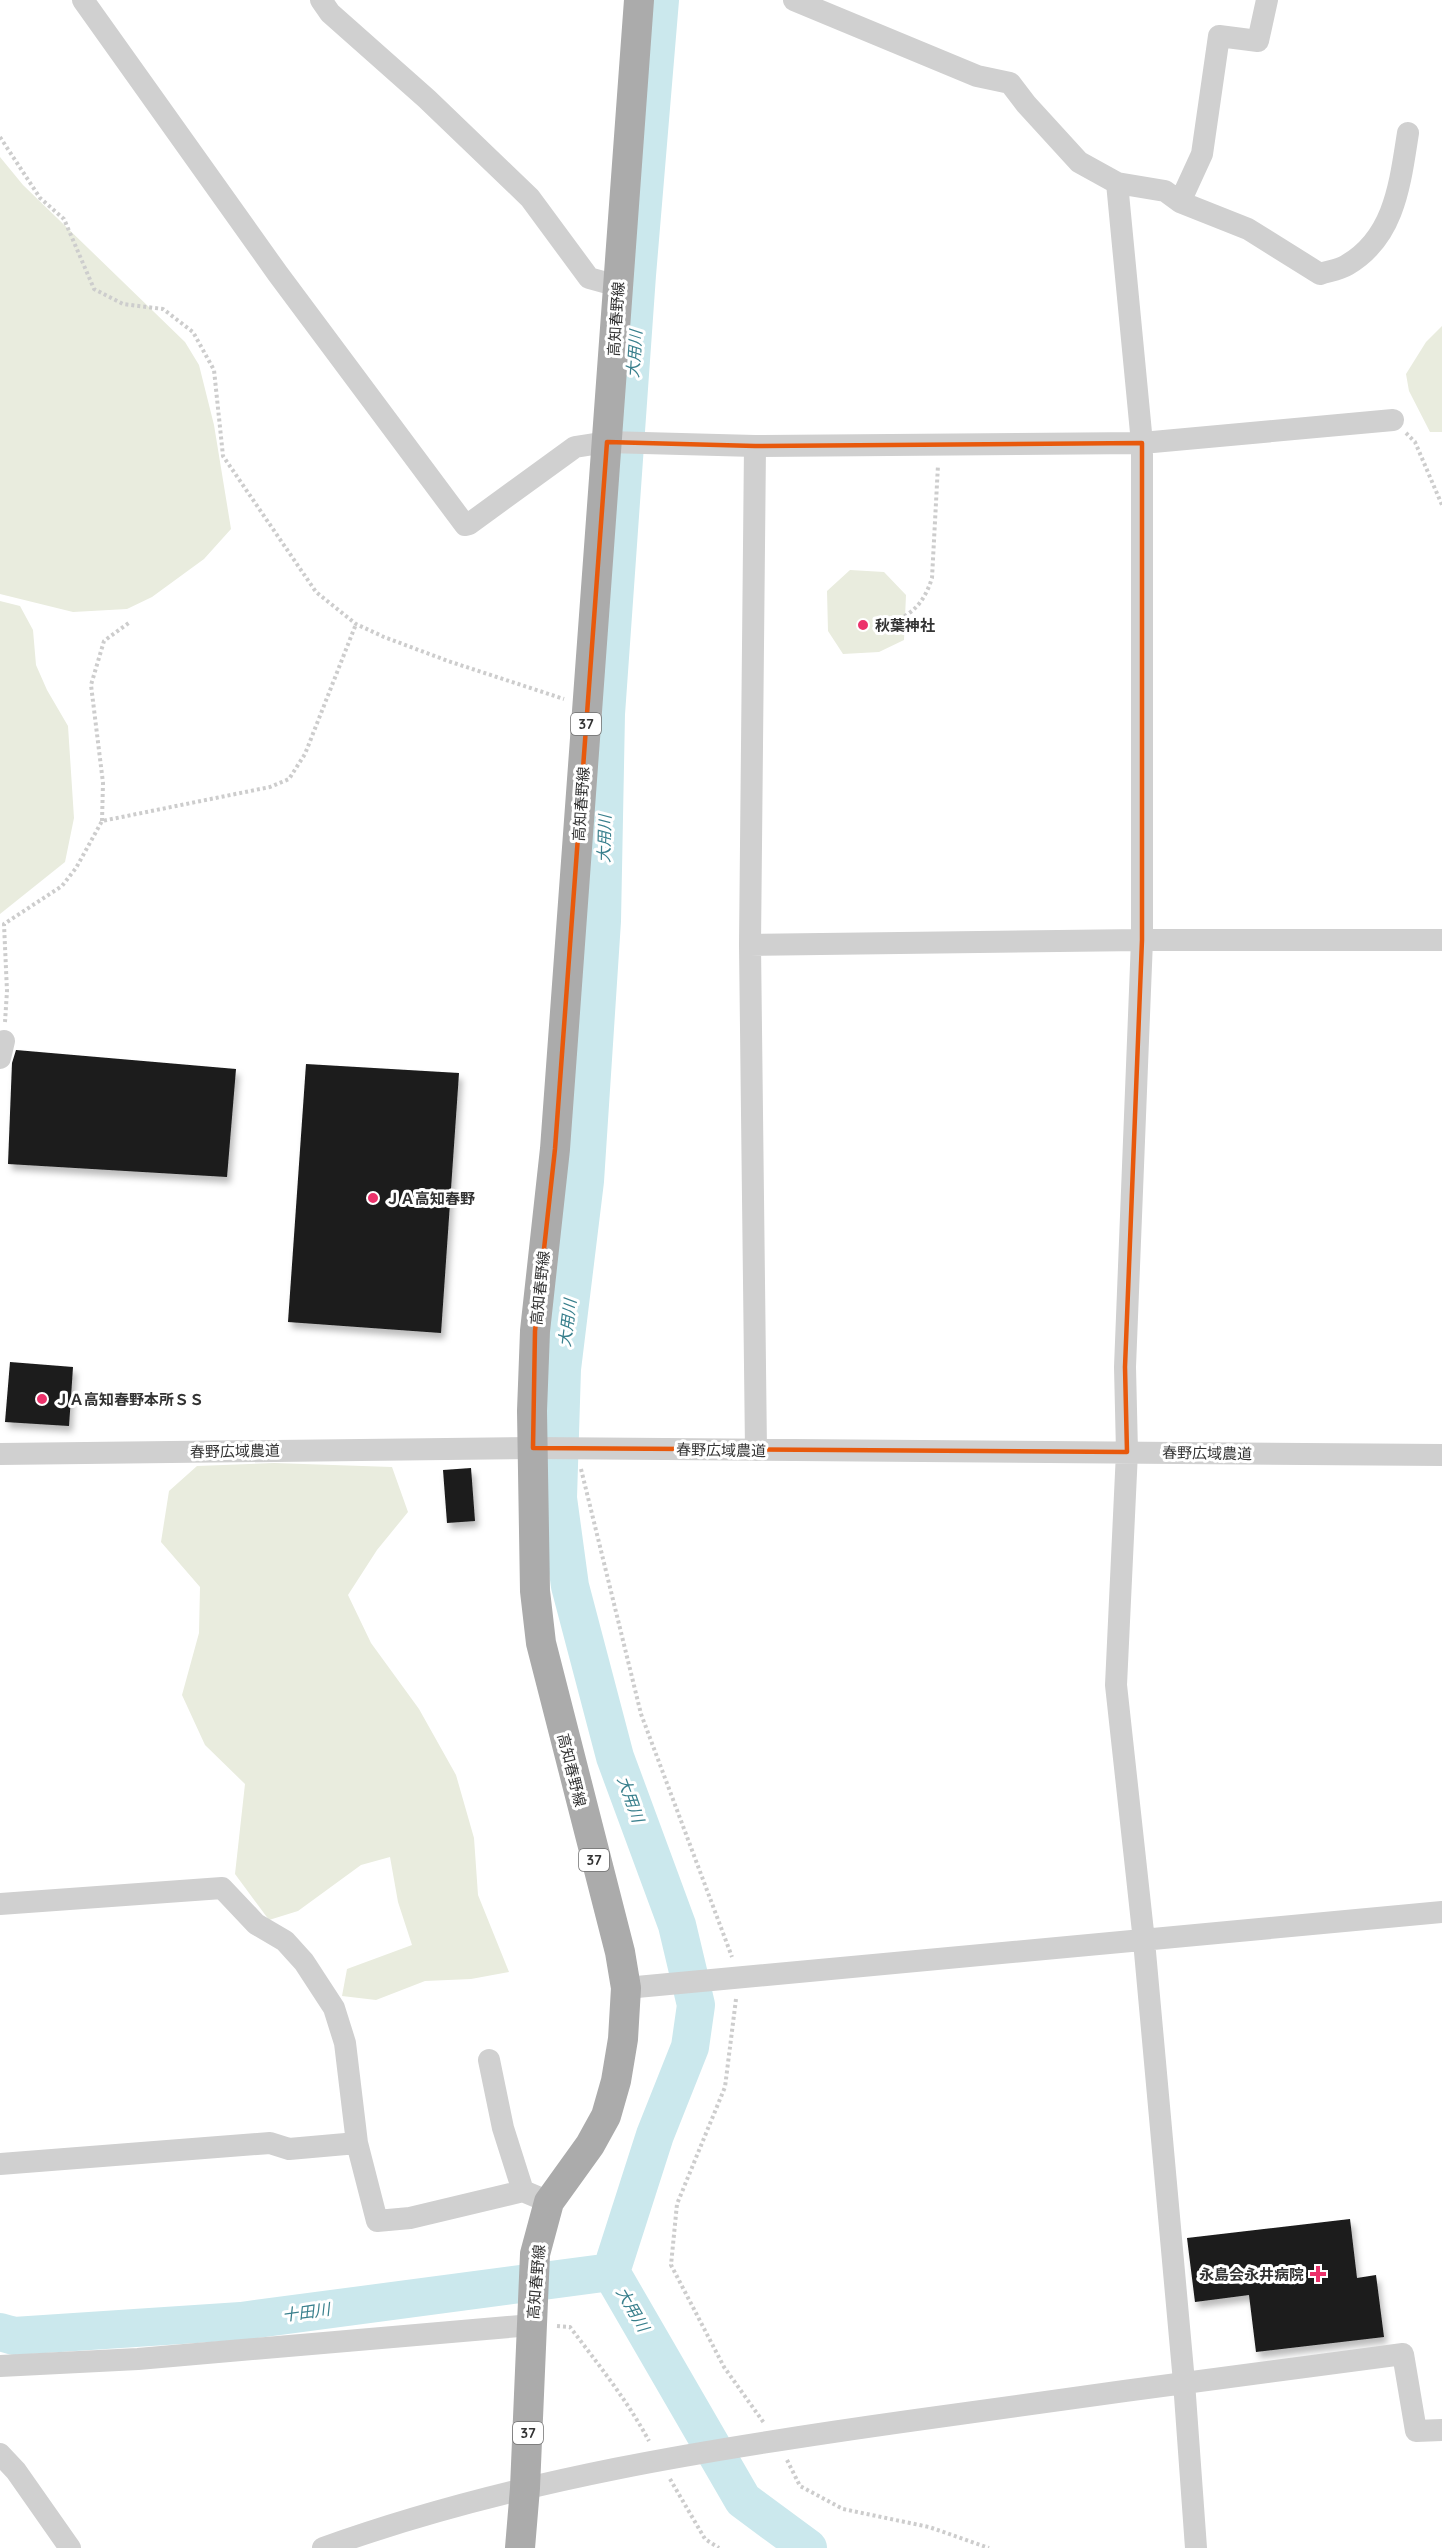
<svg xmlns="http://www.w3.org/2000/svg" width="1442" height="2548" font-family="Quicksand,'Noto Sans JP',sans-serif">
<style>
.green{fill:#e9ecde}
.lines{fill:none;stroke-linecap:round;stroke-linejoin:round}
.river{stroke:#cbe8ed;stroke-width:38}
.building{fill:#1a1a1a;filter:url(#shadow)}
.path{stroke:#cdcdcd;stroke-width:4;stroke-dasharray:3 3;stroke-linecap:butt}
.minor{stroke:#d0d0d0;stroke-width:22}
.major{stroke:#ababab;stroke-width:30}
.marked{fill:none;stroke:#e8590c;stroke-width:4.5;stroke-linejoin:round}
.poi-dot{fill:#ec326b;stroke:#fff;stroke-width:2}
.labels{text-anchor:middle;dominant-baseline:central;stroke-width:6;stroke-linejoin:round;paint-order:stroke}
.shield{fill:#fff;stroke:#707070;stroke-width:1.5}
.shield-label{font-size:14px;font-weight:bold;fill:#333}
.street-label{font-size:15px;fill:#333;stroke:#fff}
.poi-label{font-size:15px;font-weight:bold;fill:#333;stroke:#fff;text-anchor:start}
.water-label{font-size:16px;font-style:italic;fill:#387f8c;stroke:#fff}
</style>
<defs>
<filter id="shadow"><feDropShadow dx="3.5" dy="6" stdDeviation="3" flood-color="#0004"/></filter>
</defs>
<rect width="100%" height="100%" fill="#fff"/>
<path class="green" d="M0,157L23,185L185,342L199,365L214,425L231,529L204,559L152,597L127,609L73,612L0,594Z
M1442,326V432H1430L1409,391L1406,374L1426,342Z
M850,570L884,572L906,595L904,640L879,652L843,654L828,631L827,591Z
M0,601L20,606L33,630L36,665L47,690L68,726L74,818L65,862L0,914Z
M274,1463L392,1467L408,1512L377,1550L348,1595L371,1643L419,1709L456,1775L474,1838L478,1895L509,1972L471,1979L425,1981L376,2000L342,1996L347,1969L412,1945L398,1902L390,1857L361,1865L298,1911L269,1920L235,1874L245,1784L205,1745L182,1695L199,1633L200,1587L161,1542L169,1491L197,1466Z"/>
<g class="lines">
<path class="river" d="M660,0L637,275L606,714L602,921L585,1181L562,1369L558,1498L570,1586L615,1757L677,1925L696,2005L690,2047L655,2135L611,2272L743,2500L808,2548
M0,2332L14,2336L241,2321L611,2272"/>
</g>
<path class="building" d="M16,1050L236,1069L227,1177L8,1164L12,1063Z
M306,1064L459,1073L441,1333L288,1322Z
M10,1362L73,1367L69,1426L5,1422Z
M471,1468L475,1521L447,1523L443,1470Z
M1350,2219L1357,2278L1376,2275L1384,2337L1256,2352L1249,2295L1195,2302L1187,2238Z"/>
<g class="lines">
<path class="path" d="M0,137L40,198L64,219L94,289L123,304L163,309L193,332L214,370L223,456L316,592L356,624L384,637L448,661L564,699
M1406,433L1415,442L1442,505
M882,625C910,617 923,606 932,578L938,465
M102,821L103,783L91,685L104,641L130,622
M5,1022L7,991L4,924L62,886L76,868L102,821L270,787L289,779L305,754L356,624
M581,1469L641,1714L732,1957
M736,1999L725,2087L677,2204L671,2265L724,2367L764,2423
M557,2326L570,2327C598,2364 627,2400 649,2441
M787,2460L800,2486L843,2509L929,2527L989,2548
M670,2479L705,2539L719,2548"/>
<path class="minor" d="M83,0L278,274L465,525L469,524L575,447L607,442L755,446L1142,443L1393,420
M321,0L330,13L427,99L530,198L589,278L618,286
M794,0L977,76L1010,83L1026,104L1079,162L1117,183L1142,443V940L1125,1367L1127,1452L1116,1685L1144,1941L1184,2382L1196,2548
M1117,183L1165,191L1180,202L1248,229L1320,274C1329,271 1339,270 1347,265C1395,237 1400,183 1408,133
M1180,202L1202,154L1219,36L1258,41L1267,0
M755,446L750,945L756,1450
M750,945L1142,940H1442
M0,1058L4,1041
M0,1454L533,1448L1442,1455
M0,1904L222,1888L256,1924L285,1941L304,1962L334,2008L345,2043L357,2143L377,2221L410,2218L523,2191L549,2202
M626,1988L1442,1912
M489,2060L503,2128L523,2191
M0,2164L270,2143L289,2149L357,2143
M0,2366L138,2359L532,2325
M0,2454L16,2471L70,2548
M323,2548C515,2479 716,2448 916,2420C1078,2397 1241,2375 1403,2354L1416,2431L1442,2430"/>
<path class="major" d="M520,2548L525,2488L535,2254L549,2202L590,2145L606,2116L616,2081L623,2039L626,1988L620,1952L541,1643L535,1591L532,1411L535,1331L555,1149L639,0"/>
</g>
<path class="marked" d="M607,442L755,446L1142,443V940L1125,1367L1127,1452L533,1448L535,1331L555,1149Z"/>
<g class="poi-dot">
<circle cx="863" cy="625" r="6"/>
<circle cx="373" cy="1198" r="6"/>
<circle cx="42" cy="1399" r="6"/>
<path d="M1315 2265h6v6h6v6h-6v6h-6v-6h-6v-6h6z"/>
</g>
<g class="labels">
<g class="shield">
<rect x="571" y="713" width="30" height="22" rx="4.5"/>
<rect x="579" y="1849" width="30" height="22" rx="4.5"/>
<rect x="513" y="2422" width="30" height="22" rx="4.5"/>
</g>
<g class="shield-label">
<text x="586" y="724">37</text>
<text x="594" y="1860">37</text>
<text x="528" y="2433">37</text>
</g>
<g class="street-label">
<text transform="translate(616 319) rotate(-86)">高知春野線</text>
<text transform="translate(581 804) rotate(-86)">高知春野線</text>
<text transform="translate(540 1288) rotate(-84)">高知春野線</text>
<text transform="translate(721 1450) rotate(1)">春野広域農道</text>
<text transform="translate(235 1451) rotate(-1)">春野広域農道</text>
<text transform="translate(1207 1453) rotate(1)">春野広域農道</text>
<text transform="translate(572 1770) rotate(76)">高知春野線</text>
<text transform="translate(536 2282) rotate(-85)">高知春野線</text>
</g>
<g class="poi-label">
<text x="875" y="625">秋葉神社</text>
<text x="385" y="1198">ＪＡ高知春野</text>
<text x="54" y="1399">ＪＡ高知春野本所ＳＳ</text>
<text x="1304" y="2274" text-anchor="end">永島会永井病院</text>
</g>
<g class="water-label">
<text transform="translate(634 354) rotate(-86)">大用川</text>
<text transform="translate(604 839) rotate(-89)">大用川</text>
<text transform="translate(567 1323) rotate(-83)">大用川</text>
<text transform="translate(631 1799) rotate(70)">大用川</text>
<text transform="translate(633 2309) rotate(60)">大用川</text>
<text transform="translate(306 2312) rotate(-8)">十田川</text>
</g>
</g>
</svg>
